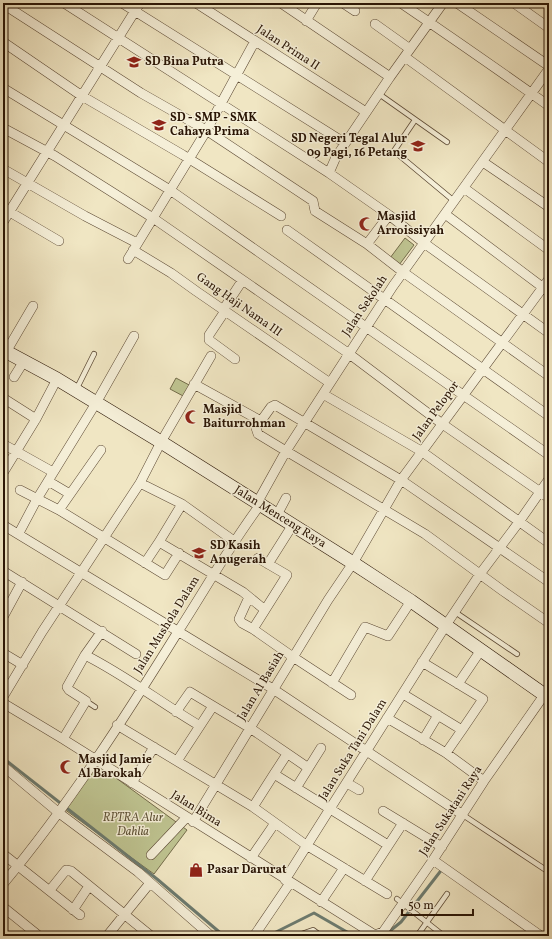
<svg xmlns="http://www.w3.org/2000/svg" width="552" height="939" font-family="Vollkorn,serif">
<style>
.green{fill:#bec390;stroke:#746c4a}
.lines{fill:none;stroke-linecap:round;stroke-linejoin:round}
.stream{stroke:#6d7b6f;stroke-width:3}
.lane-casing{stroke:#5c4934;stroke-width:6}
.street-casing{stroke:#5c4934;stroke-width:10}
.secondary-casing{stroke:#2a1505;stroke-width:14}
.lane{stroke:#f5efd8;stroke-width:4.5}
.street{stroke:#f5efd8;stroke-width:9}
.secondary{stroke:#f5efd8;stroke-width:13}
.labels{text-anchor:middle;dominant-baseline:central;stroke-width:3;stroke-linejoin:round;paint-order:stroke}
.street-label{font-size:12px;fill:#2a1505;stroke:#f5efd8}
.poi-label{font-size:12px;font-weight:bold;fill:#2a1505;stroke:#f5efd8;text-anchor:start}
.park-label{font-size:12px;font-style:italic;fill:#5e5236;stroke:#f5efd8}
</style>
<rect width="100%" height="100%" fill="#f0e6c3"/>
<filter id="stains"><feTurbulence type="fractalNoise" baseFrequency=".005" numOctaves="4"/><feColorMatrix values="0 0 0 0 .2 0 0 0 0 .09 0 0 0 0 .02 0 0 0 .5 -.17"/></filter>
<radialGradient id="worn" r=".72"><stop offset=".6" stop-color="#630" stop-opacity="0"/><stop offset="1" stop-color="#630" stop-opacity=".3"/></radialGradient>
<path class="green" d="M405,238L414,245L399,265L390,258Z
M176,378L191,386L185,397L170,389Z
M97,764L187,830L154,874L64,809Z"/>
<g class="lines">
<path class="stream" d="M3,758L157,879L224,936
M385,935L401,922L443,868
M268,936L314,913L354,936"/>
<defs>
<path id="lane" d="M379,94L447,142
M415,120L394,151L454,201
M76,390L94,354
M455,612L517,654
M86,701L95,707
M463,815L549,872
M397,899L444,936
M296,936L313,930L321,936
M417,936L447,894"/>
<path id="street" d="M64,3L329,173
M122,3L345,143
M196,3L366,112
M281,3L390,77L443,3
M343,3L355,11
M401,3C451,37 500,71 549,106
M457,3L549,66
M514,3L549,28
M3,4L141,93L206,130L313,201L315,211L367,244L389,215
M306,21L317,3
M375,24L410,49
M3,42L82,96L183,155L281,216
M405,57L549,162
M390,77L336,157L329,173L389,215L424,243L549,333
M3,88L170,190L549,455
M3,128L55,156L153,218L348,353L441,423L549,498
M483,162L549,207
M3,169L85,216L137,243
M464,188L549,250
M3,208L59,241
M445,214L549,292
M3,222L140,3
M287,230L549,416
M367,244L403,272L549,376
M133,250L171,273L196,291L330,383
M128,259L205,133L255,41
M223,310L242,281
M225,311L209,335V340L235,359
M6,352L33,306
M14,377L24,361
M194,384L261,421
M323,394L421,451L549,543
M3,398L36,419
M3,444L53,472
M3,473L36,419L57,379
M48,481L70,494
M140,483L182,504L234,541
M20,490L59,510L165,575L179,553
M257,503L286,451L393,286L549,69
M182,504L159,542L243,592L265,610
M59,510L101,450
M277,515L286,498
M3,525L273,689L463,815
M19,533L37,499L96,403L134,336
M258,558L287,575L253,629L293,657L351,695
M145,563L159,542
M268,564L292,526
M3,571L136,654
M549,582L401,480L275,405L271,407L256,428L258,434L286,451L425,534L503,591L549,623
M249,597L239,619L242,623L253,629
M3,617L22,582
M3,653L23,665
M85,655C125,675 161,703 200,726
M422,662L483,699L462,730
M332,683L365,627L388,636L411,601
M458,684L481,650
M403,694L462,730L446,753
M3,697L42,632L140,483L161,442L211,356
M3,703L63,739L375,935L383,932L433,860L484,781L549,688
M176,712L190,692L250,728L307,767
M387,718L446,753L484,781
M117,725L253,807L306,845L387,894
M63,739L86,701L69,690L67,687L85,655L102,631
M423,740L438,715
M287,754L274,774L388,845
M177,761L213,706
M3,766L59,813L138,872L211,936
M132,783L154,747
M347,783L359,790
M296,788L321,748
M253,807L274,774
M383,811L442,847
M193,822L328,600L353,563L401,480L549,279
M3,854L80,915
M151,855L186,818
M251,858L275,823
M433,860L541,936
M285,880L446,625L480,574L519,522L549,479
M365,881L403,823
M3,884C69,805 125,717 179,630C206,588 230,545 260,505
M50,890L66,870L71,871L151,936
M321,902L344,868
M3,907L39,936
M73,910L89,886
M107,936L150,883
M254,936L290,883"/>
<path id="secondary" d="M3,350L57,379L161,442L353,563L411,601L549,698"/>
</defs>
<use href="#lane" class="lane-casing"/>
<use href="#street" class="street-casing"/>
<use href="#secondary" class="secondary-casing"/>
<use href="#lane" class="lane"/>
<use href="#street" class="street"/>
<use href="#secondary" class="secondary"/>
</g>
<defs>
<symbol id="school-bare" viewBox="-9 -9 18 18"><path d="M0-5L7-2L0 1L-7-2ZM-4 1L0 2.5L4 1V4Q0 6-4 4Z" fill="#8f2418" stroke="#f5efd8" stroke-width="2.5" paint-order="stroke"/></symbol>
<symbol id="mosque-bare" viewBox="-9 -9 18 18"><path d="M3.5-4.9A6 6 0 1 0 3.5 4.9A5 5 0 1 1 3.5-4.9Z" fill="#8f2418" stroke="#f5efd8" stroke-width="2.5" paint-order="stroke"/></symbol>
<symbol id="shop-bare" viewBox="-9 -9 18 18"><path d="M-5-2.5h2.3a2.7 3.5 0 0 1 5.4 0H5L5.5 6h-11ZM-1.5-2.5h3a1.5 2.3 0 0 0-3 0Z" fill="#8f2418" stroke="#f5efd8" stroke-width="2.5" paint-order="stroke"/></symbol>
</defs>
<g fill-rule="evenodd">
<use href="#school-bare" x="124" y="52" width="20" height="20"/>
<use href="#school-bare" x="149" y="115" width="20" height="20"/>
<use href="#school-bare" x="408" y="136" width="20" height="20"/>
<use href="#mosque-bare" x="356" y="214" width="20" height="20"/>
<use href="#mosque-bare" x="182" y="407" width="20" height="20"/>
<use href="#school-bare" x="189" y="543" width="20" height="20"/>
<use href="#mosque-bare" x="57" y="757" width="20" height="20"/>
<use href="#shop-bare" x="186" y="860" width="20" height="20"/>
</g>
<g class="labels">
<g class="street-label">
<text transform="translate(288 48) rotate(33)">Jalan Prima II</text>
<text transform="translate(239 305) rotate(35)">Gang Haji Nama III</text>
<text transform="translate(365 306) rotate(-56)">Jalan Sekolah</text>
<text transform="translate(436 411) rotate(-54)">Jalan Pelopor</text>
<text transform="translate(280 517) rotate(32)">Jalan Menceng Raya</text>
<text transform="translate(167 625) rotate(-58)">Jalan Mushola Dalam</text>
<text transform="translate(261 686) rotate(-59)">Jalan Al Basiah</text>
<text transform="translate(353 750) rotate(-58)">Jalan Suka Tani Dalam</text>
<text transform="translate(196 809) rotate(32)">Jalan Bima</text>
<text transform="translate(451 811) rotate(-57)">Jalan Sukatani Raya</text>
</g>
<g class="poi-label">
<text x="145" y="62">SD Bina Putra</text>
<text x="170" y="118">SD - SMP - SMK<tspan x="170" dy="14">Cahaya Prima</tspan></text>
<text x="407" y="139" text-anchor="end">SD Negeri Tegal Alur<tspan x="407" dy="14">09 Pagi, 16 Petang</tspan></text>
<text x="377" y="217">Masjid<tspan x="377" dy="14">Arroissiyah</tspan></text>
<text x="203" y="410">Masjid<tspan x="203" dy="14">Baiturrohman</tspan></text>
<text x="210" y="546">SD Kasih<tspan x="210" dy="14">Anugerah</tspan></text>
<text x="78" y="760">Masjid Jamie<tspan x="78" dy="14">Al Barokah</tspan></text>
<text x="207" y="870">Pasar Darurat</text>
</g>
<g class="park-label">
<text x="133" y="818">RPTRA Alur<tspan x="133" dy="14">Dahlia</tspan></text>
</g>
</g>
<rect width="552" height="939" fill="none" stroke="#f0e6c3" stroke-width="16"/>
<rect x="4" y="4" width="544" height="931" fill="none" stroke="#2a1505" stroke-width="2"/>
<rect x="8" y="8" width="536" height="923" fill="none" stroke="#2a1505"/>
<path d="M402 909v6h71v-6" fill="none" stroke="#2a1505" stroke-width="2"/>
<text x="408" y="909" font-size="12" fill="#2a1505" stroke="#f5efd8" stroke-width="3" paint-order="stroke">50 m</text>
<rect width="100%" height="100%" filter="url(#stains)"/>
<rect width="100%" height="100%" fill="url(#worn)"/>
</svg>
